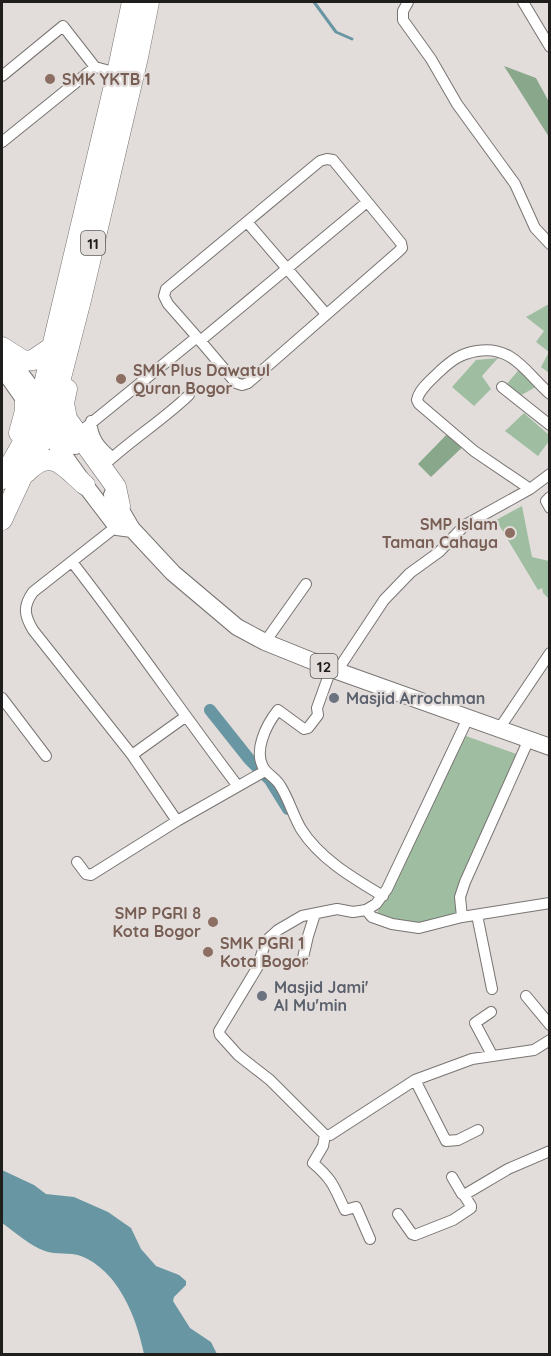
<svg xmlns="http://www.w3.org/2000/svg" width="551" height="1356" font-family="Quicksand,sans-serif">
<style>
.green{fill:#9fbea1}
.forest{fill:#88a78b}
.water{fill:#6897a3}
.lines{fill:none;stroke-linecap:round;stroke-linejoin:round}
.stream{stroke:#6897a3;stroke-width:3}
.canal{stroke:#6897a3;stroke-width:12}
.street-casing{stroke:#787472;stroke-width:12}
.primary-casing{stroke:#787472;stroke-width:18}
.highway-casing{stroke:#787472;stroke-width:21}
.street{stroke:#fff;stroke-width:10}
.primary{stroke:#fff;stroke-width:16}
.highway{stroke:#fff;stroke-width:20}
.education-dot{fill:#8d6e63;stroke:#e2ddda;stroke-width:2}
.worship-dot{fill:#6b7280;stroke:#e2ddda;stroke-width:2}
.labels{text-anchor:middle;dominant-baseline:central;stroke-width:4.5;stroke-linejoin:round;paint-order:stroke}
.shield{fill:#e2ddda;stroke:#5a5756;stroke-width:1.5}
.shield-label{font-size:15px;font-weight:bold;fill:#1f1e1d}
.education-label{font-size:16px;font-weight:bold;fill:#785e54;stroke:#e2ddda;text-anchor:start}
.worship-label{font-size:16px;font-weight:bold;fill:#5b616d;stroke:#e2ddda;text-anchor:start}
</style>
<rect width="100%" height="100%" fill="#e2ddda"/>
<path class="green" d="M549,304V373L541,367L549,352L536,342L544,331L526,317Z
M498,358L482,376L491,389L474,406L452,387L476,360Z
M523,365L541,384L518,397L505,386Z
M524,413L549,435V441L538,456L505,431Z
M522,506L532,557L549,561V599L543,593L542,588L538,590L496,520Z
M466,736L519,755L457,894L459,913L413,924L376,915Z"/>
<path class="forest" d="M504,66L536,78L549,102V137Z
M454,427L470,440L431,477L418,464Z"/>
<path class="water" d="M2,1170L34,1185L46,1194L74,1197L108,1212L131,1228L141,1249L156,1266L179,1275L186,1281V1285L174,1297L173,1301L190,1328L211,1342L217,1354H144C137,1319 119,1271 81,1256C70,1252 56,1255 45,1251C30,1246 15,1232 2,1223Z"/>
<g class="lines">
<path class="stream" d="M314,2L336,32L352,39"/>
<path class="canal" d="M210,710L249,759L270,780L288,809"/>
<defs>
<path id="street" d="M408,2L403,11V20L431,59L457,104L515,184L535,228L550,244
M523,2L550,47
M2,76L63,26L95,67L117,73
M2,142L95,67
M247,222L326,314
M200,341L367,202
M502,387L550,425
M91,421C93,439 99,446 112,457
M74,437L197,337L168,304L164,296L166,289L320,161L327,159L333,160L401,243L402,248L398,252L248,383L242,385L236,383L197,337
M102,467C129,441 162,421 189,395
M530,489L474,451L419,404L417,400C419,389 432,379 440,371C452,360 460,354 477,351C513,345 526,373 550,394
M550,497L546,501L550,508
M122,522L33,592C23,606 24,615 33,630L132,755L177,821
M72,562C129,635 181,711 237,785
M265,642L306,584
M331,669L317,708L318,715L308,728L304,729L278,710C266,725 252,753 265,770C270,776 277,779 281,787C289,800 293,815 301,829C320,859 353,878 383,896
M337,671L384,600L410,573L439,552L465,525L530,489L550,474
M2,698L46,756
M499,729L550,653
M132,755L185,717
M77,862L86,874L91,875L177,821L265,771
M366,910L376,904L387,889L468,718
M477,915L492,989
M462,917L460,897L465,882L529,739
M302,962L308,936L315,914
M526,996L550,1025
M491,1012L475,1023L492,1055
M415,1080L446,1141L458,1140L478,1130
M325,1135L270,1080L238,1055L220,1035L219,1031L257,968L266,941L278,930L302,916L337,909L353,912L366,910L372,917L392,924L419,928L462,917L550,903
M325,1135H330L415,1080L472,1059L534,1050L550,1040
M325,1135L323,1146L313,1163C333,1180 334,1187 345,1210L356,1207L370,1239
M452,1177L462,1194L464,1195L508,1169L550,1151
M398,1214L412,1234L415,1235L453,1220L471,1208V1206L464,1195"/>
<path id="primary" d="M2,349L75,446
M2,368L85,485L117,527L132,529
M112,495L132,529L173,573L237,627L265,642L337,671L550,747"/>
<path id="highway" d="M2,347L24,361L33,360L52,347
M67,389L64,403L67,419L116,487L120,506
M19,433L25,411V400
M26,473C51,446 64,467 85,485
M2,479L37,418L52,347L117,73L132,2
M2,520L21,479L47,432L81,300L138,57L149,2"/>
</defs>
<use href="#street" class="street-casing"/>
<use href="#primary" class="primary-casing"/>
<use href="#highway" class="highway-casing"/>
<use href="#street" class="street"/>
<use href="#primary" class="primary"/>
<use href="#highway" class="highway"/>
</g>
<g class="education-dot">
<circle cx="50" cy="79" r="6"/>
<circle cx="121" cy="379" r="6"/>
<circle cx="510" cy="533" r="6"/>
<circle cx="213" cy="922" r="6"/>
<circle cx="208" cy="952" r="6"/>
</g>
<g class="worship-dot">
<circle cx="334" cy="698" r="6"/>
<circle cx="262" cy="996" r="6"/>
</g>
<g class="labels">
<g class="shield">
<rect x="81" y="231" width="24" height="24" rx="4.5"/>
<rect x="310.5" y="654" width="27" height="24" rx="4.5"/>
</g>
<g class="shield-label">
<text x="93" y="243">11</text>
<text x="324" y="666">12</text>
</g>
<g class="education-label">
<text x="62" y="79">SMK YKTB 1</text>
<text x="133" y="370">SMK Plus Dawatul<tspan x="133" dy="18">Quran Bogor</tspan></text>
<text x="498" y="524" text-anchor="end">SMP Islam<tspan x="498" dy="18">Taman Cahaya</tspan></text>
<text x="201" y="913" text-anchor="end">SMP PGRI 8<tspan x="201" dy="18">Kota Bogor</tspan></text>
<text x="220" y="943">SMK PGRI 1<tspan x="220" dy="18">Kota Bogor</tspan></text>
</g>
<g class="worship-label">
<text x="346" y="698">Masjid Arrochman</text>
<text x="274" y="987">Masjid Jami'<tspan x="274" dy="18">Al Mu'min</tspan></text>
</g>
</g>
<rect width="551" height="1356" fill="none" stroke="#1f1e1d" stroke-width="6"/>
</svg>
